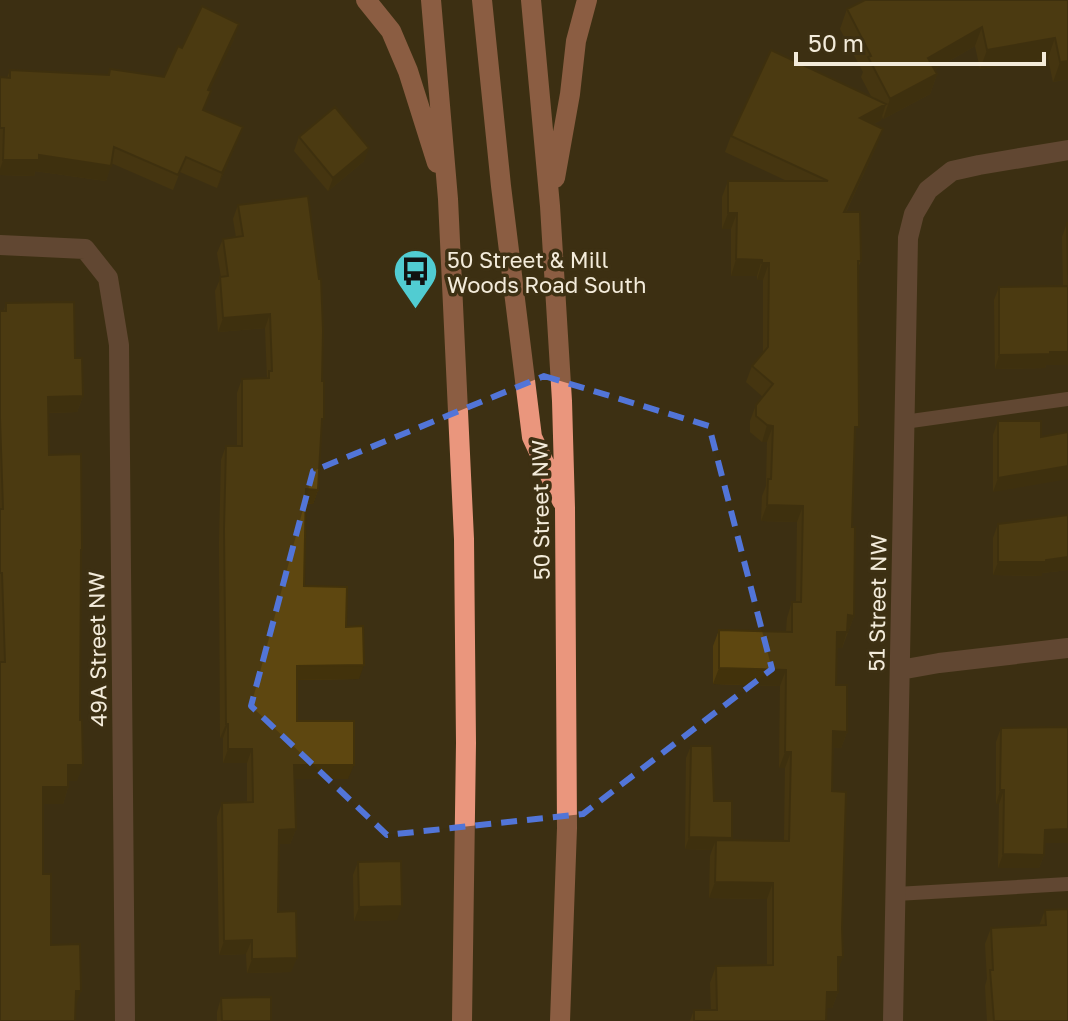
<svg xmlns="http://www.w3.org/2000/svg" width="1068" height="1021" font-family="'Golos Text',sans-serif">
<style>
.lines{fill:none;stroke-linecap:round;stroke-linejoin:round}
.service{stroke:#8e6559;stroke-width:14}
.minor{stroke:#8e6559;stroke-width:20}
.primary{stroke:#ea967d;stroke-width:20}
.wall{fill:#513d0e}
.shaded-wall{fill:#42320b}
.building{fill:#5e4710;stroke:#42320b;stroke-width:2}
.marked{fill:none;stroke:#5275d8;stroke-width:6;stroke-dasharray:16 10;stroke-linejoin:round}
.labels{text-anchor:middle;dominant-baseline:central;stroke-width:7;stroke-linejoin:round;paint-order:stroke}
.poi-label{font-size:22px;fill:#f3ebda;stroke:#3d3013;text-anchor:start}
.street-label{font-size:22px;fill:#f3ebda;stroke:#3d3013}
</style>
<rect width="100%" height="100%" fill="#3d3013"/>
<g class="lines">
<path class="service" d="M904,422L1068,399
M896,894L1068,884"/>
<path class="minor" d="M0,245L85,249L108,278L119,345L125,1021
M900,670L939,663L1068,648
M893,1021L908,238L914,214L928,190L952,171L979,165L1068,150"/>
<path class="primary" d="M366,0L391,31L408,71L437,163
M431,0L448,199L464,539L466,743L462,1021
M482,0L501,186L532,437L562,501
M531,0L550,206L562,401L565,508L567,828L560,1021
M555,178L570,94L576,41L587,0"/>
</g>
<path class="wall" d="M1068,0V79L1053,82L1048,58L980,69L975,46L935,69L937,74L930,94L883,119L882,116L881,120L873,124L877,145L846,212L861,261L858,268L852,527L854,616L842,648H836V685L847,732L841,748L833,747L832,791L838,992L832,1008H827L826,1021H690L694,1010H711L710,983L716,966L767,965V899L709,898L710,856L712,850L685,849L686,758L691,746L731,840L784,841L785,768H779L780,686L713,684V646L719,630L786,632L787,618L792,602H796L797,522L761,521L762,496L766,486L767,442H762L750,432V421L756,405L763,397L746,382L752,366L763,353V280H757V276H731V229H722V197L728,181H787L725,152L731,136L872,98L861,77L863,72L840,29L847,9Z
M234,39L209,90L204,110L237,142L217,188L180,172L173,190L111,163L106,181L35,171L34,176L0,175V77L7,78L10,70L108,75L110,69L164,77L182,48Z
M299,137L364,161L328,191L294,151Z
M238,205L321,427L318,490L313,504H306L304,586L346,627L359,679L297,680V721L348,779H294L296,829L290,844H278V912L291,972L247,973L246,954L219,955L217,817L222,803L247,802V763H223V738H220L219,543L221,460L226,446H237V393L242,379L266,378L267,377L265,328L218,332L215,291L221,277L217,253L223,239L236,237L233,219Z
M1067,223L1068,365H1046L1045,368L995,369L994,300L999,287L1063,286L1062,237Z
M6,303L75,358L83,396L77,412L48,413L49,455L81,555L77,781H68V787L63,804H43V874L51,945L75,1005L0,1021V311H4Z
M998,421H1041L993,492V435Z
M1068,515V570L1042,573V576L993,575V538L998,524Z
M1001,728L1068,843H1044V855L1039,868H998L999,804H996V742Z
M358,862L397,920L354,921L353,875Z
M1045,910L1068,1021H987L985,986L987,979L985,944L991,928L1039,926Z
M221,998L271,1021H217V1012Z"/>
<path class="shaded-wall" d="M239,24L234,39L203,105L208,90Z
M982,27L975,46L921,77L928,58Z
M1055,38L1048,58L980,69L987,50Z
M1068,61V79L1053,82L1060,62Z
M937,74L930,94L883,119L890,99Z
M886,104L881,120L854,134L860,118Z
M243,127L237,142L217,188L222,173Z
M883,129L877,145L838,228L844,212Z
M369,148L364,161L328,191L333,178Z
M39,155L111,166L106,181L35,171L34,176L0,175V169L3,160Z
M728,213H737L731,229H722Z
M736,259L762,260L757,276H731Z
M762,263H769L763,280H757Z
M270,314L265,328L218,332L223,318Z
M1050,352H1068V365H1046L1045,368L995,369L999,355Z
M83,396L77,412L42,413L48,397Z
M767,425L773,426L767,442H762Z
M1068,466V479L993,492L998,478Z
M306,489L318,490L313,504L301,503Z
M767,505L803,506L797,522L761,521Z
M1068,557V570L1042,573V576L993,575L998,562L1046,560Z
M848,615L854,616L848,632H842Z
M837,632H847L842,648H831Z
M364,665L359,679L292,680L297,666Z
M719,668L786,670L780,686L713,684Z
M226,724H228L223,738H220Z
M833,731L847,732L841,748L828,747Z
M228,749H252L247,763H223Z
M785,752H791L785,768H779Z
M68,765H83L77,781H63Z
M294,765H354L348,779H289Z
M43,787H68L63,804H37Z
M1000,790H1004L999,804H996Z
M296,829L290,844H273L279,830Z
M1068,829V843H1040L1045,830Z
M689,837L732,838L727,850L716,840L712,850L685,849Z
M1003,854L1044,855L1039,868H998Z
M715,882L773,883L767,899L709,898Z
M402,906L397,920L354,921L359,907Z
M252,940L246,954L219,955L224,941Z
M838,957H843L837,973Z
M297,958L291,972L247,973L252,959Z
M76,991H81L75,1007Z
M827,992H838L832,1008H821Z"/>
<path class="building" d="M865,0H1068V61L1060,62L1055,38L987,50L982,27L928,58L937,74L890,99L868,57L871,56L847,9Z
M202,6L239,24L208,90L211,91L203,110L243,127L222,173L186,157L178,175L114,147L111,166L39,155V160H3L4,128H0V77L10,78V70L109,75L110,69L164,77L178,46L182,48Z
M771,50L886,104L860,118L883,129L844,212H860L861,261H858L859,427H855L852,527H855L854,616L848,615L847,632H837L836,685H847V732L833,731L832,791L846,792L842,928L843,957H838V992H827L826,1021H694V1010H717L716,966L773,965V883L715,882L716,840L789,841L791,752H785L786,670L719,668V630L792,632V602H801L803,506L767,505L768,479H771L773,426L767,425L756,416V405L773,384L752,366L768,347L769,263H762V260L736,259L737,213H728V181H828L731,136Z
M335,107L369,148L333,178L299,137Z
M308,196L319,279H321L323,330L322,381H324V419H322L318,490L306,489L304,586L347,587L346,627L363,626L364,665L297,666V721H354V765H294L296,829L279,830L278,912L296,911L297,958L252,959V940L224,941L222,803L253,802L252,749H228V724H226L224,529L226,446H242V379L269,378V371H272L270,314L223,318L220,277L228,276L223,239L243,236L238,205Z
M1067,223H1068V275Z
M1068,286V352H1050V354L999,355V287Z
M74,302L75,358H82L83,396L48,397L49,455L81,454L82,550H81L80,720H82L83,765H68V787H43V874H51V945L80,944L81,991H76L75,1021H0V662H5L2,573H0V509H3L0,418V311H6V303Z
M998,421H1041V437L1068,432V466L998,478Z
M1068,515V557L1046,560V562H998V524Z
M1068,727V829L1045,830L1044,855L1003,854L1004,790H1000L1001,728Z
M691,746H712L714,801H732V838L689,837Z
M401,861L402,906L359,907L358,862Z
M1068,909V1021H994L990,970H993L991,928L1046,925L1045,910Z
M271,997V1021H222L221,998Z"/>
<path d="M0 0H1068V1021H0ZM544,376L709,426L772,669L583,814L387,835L251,706L313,471Z" fill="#3d3013" fill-opacity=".55" fill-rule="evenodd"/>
<path class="marked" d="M544,376L709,426L772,669L583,814L387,835L251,706L313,471Z"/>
<defs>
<symbol id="bus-pin" viewBox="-11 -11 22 30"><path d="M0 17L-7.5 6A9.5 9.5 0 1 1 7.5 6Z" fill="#51ccd2" stroke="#3d3013"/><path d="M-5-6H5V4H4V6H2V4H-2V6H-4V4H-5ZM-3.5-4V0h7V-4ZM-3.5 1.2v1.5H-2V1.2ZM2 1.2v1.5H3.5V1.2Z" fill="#111"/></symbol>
</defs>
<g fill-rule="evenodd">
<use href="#bus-pin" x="390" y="246" width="51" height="69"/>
</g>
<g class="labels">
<g class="poi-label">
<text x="447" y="259">50 Street &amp; Mill<tspan x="447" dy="25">Woods Road South</tspan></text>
</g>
<g class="street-label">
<text transform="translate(540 510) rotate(-91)">50 Street NW</text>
<text transform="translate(877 603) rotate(-89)">51 Street NW</text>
<text transform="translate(97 649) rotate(-91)">49A Street NW</text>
</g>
</g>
<path d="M796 52v12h248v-12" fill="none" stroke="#f3ebda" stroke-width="4"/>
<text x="808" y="52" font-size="24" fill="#f3ebda" stroke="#3d3013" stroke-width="6" paint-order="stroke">50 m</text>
</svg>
